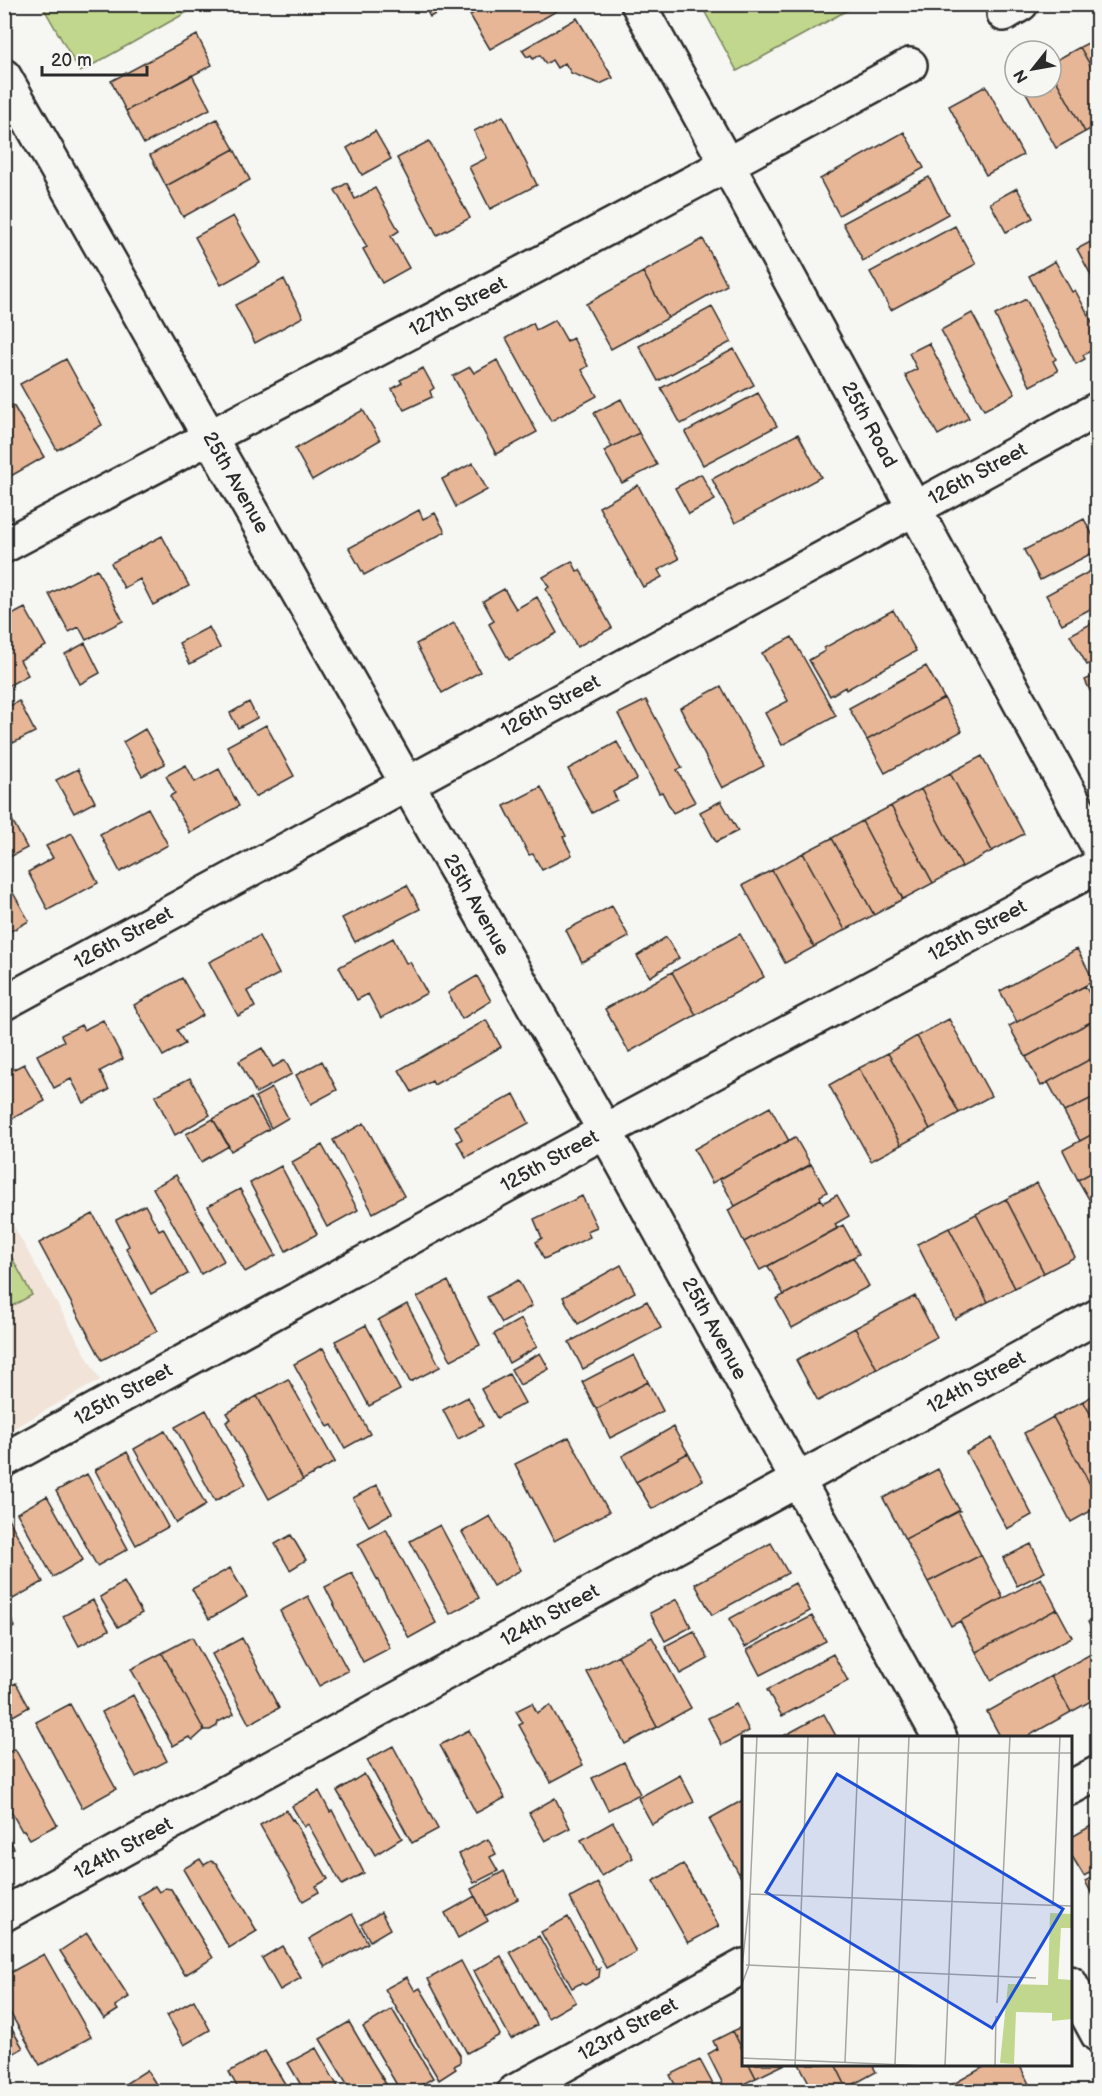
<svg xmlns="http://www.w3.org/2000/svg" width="1102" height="2096" font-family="'Balsamiq Sans',sans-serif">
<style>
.built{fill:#f1e3d7}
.green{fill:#c1d78d;stroke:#76815c;stroke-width:1.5}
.building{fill:#e6b697;stroke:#2b2b2b;stroke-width:1.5}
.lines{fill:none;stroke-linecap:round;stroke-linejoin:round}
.minor-casing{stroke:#2b2b2b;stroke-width:38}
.minor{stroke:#f6f6f2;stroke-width:33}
.labels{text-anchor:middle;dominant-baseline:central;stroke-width:6;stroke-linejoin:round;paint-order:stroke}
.street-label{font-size:20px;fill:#2b2b2b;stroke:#f6f6f2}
.inset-road{fill:none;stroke:#a5a5a2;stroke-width:1.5}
.view{fill:#1d4ed8;fill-opacity:0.15;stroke:#1d4ed8;stroke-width:3}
.inset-edge{fill:none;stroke:#2b2b2b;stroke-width:3}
</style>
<rect width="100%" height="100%" fill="#f6f6f2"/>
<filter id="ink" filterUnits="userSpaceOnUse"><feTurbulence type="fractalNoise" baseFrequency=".0167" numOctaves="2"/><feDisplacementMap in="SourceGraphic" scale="12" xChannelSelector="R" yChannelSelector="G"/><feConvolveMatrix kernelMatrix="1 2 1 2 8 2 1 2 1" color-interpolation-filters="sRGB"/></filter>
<g filter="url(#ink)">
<path class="built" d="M4,1209L100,1380L5,1433H4Z"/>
<path class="green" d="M42,5H200L80,72Z
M701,5H857L737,71Z
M4,1243L32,1295L5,1310H4Z"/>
<path class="building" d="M423,4H453L430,17Z
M489,4H557L560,9L490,49L470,15Z
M577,18L613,78L600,84L571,73L565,63L557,68L552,60L546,64L540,55L533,59L531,55L527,57L522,50Z
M197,35L212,65L126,111L111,81Z
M1098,38V79L1080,47Z
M1080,47L1098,79V125L1085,132L1051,71V63Z
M1051,71L1085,132L1056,148L1023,87H1051Z
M192,75L210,109L144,144L126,111Z
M986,86L1023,155L986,175L949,106Z
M503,116L537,185L490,209L469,167L487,158L474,131Z
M217,119L234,149L166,186L150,155Z
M375,131L391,159L362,175L347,148Z
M904,132L924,168L839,215L820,179Z
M429,141L470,218L437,235L397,158Z
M234,149L250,180L183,217L166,186Z
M929,177L948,214L863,261L843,223Z
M347,183L355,199L375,188L399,231L391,236L409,268L382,283L363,249L367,247L335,190Z
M1017,188L1033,218L1006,232L990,203Z
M233,216L260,263L221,285L195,237Z
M955,226L976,264L891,310L870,272Z
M1098,238V288L1077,249Z
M703,239L727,285L668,318L643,272Z
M1055,261L1072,292L1075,290L1098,333V347L1083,355L1085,359L1076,364L1029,276Z
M643,272L668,318L611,349L586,304Z
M284,279L303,317L255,343L235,305Z
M1026,299L1056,359L1053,361L1058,371L1030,386L995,315Z
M712,307L731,342L658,381L639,346Z
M972,313L1015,394L984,410L941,330Z
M555,320L567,341L573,338L588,366L582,370L597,396L551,421L506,338L533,323L536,330Z
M929,343L969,418L938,435L905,375L917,369L909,353Z
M734,349L754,385L681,424L661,388Z
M66,359L102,425L57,450L20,384Z
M497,360L537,432L496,454L453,376L470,367L474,373Z
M423,368L434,388L430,391L432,397L404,410L392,389L402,383L400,380Z
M758,393L777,426L703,465L685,432Z
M621,399L639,433L612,447L594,413Z
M13,405L44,457L4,480V410Z
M363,410L380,440L312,480L295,449Z
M639,433L657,465L622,483L604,451Z
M798,434L821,477L735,523L712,479Z
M473,463L487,490L456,507L442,479Z
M701,474L715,500L689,514L675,488Z
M638,485L679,559L658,570L662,577L643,587L599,507Z
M419,510L423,519L435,513L445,532L364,575L349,548Z
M1084,519L1098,545V550L1040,580L1024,550Z
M162,536L189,586L153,605L140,579L124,588L111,563Z
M572,561L577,571L580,570L612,628L577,647L546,589L549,587L543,577Z
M1098,567V605L1062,624L1046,595Z
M97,569L123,621L86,640L79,627L69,632L49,594Z
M504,589L516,609L537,597L557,633L509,660L489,624L494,621L483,601Z
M25,608L46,646L20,660L28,675L8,686L4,679V619Z
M893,610L916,651L846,690L845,687L830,696L809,660L825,651L824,648Z
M1098,620V660L1087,665L1070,635Z
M454,623L480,672L442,693L416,644Z
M209,627L220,648L190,664L179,643Z
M792,637L836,716L782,745L765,713L788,701L762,653Z
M85,643L100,673L80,684L65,654Z
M926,666L944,698L867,740L849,708Z
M1098,674V693L1092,695L1085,680Z
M721,686L764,766L722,788L680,708Z
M944,698L962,731L885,773L867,740Z
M646,700L682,768L677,770L695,802L673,813L662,792L659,793L618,714Z
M19,701L35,732L13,743L4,727V709Z
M249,702L257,718L238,728L230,713Z
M266,725L294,776L255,797L227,746Z
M145,729L165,764L142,776L123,742Z
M617,742L637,779L613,792L617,800L592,813L568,769Z
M982,756L1024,834L992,851L950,773Z
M186,765L195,782L219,769L239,806L190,833L170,796L175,793L166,776Z
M78,769L95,802L74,813L56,780Z
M950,773L992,851L962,867L921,789Z
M541,787L566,836L563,837L572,855L542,870L533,854L529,855L504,806Z
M921,789L962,867L933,883L891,806Z
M721,801L738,831L716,842L700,812Z
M891,806L933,883L903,899L862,821Z
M148,808L168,845L120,872L100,834Z
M11,818L27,848L6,859L4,821Z
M862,821L903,899L874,915L832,838Z
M72,833L98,883L48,910L28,872L53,858L46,846Z
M832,838L874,915L845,930L803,853Z
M803,853L845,930L814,947L772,870Z
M772,870L814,947L785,963L743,885Z
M8,884L29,921L4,935V886Z
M407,885L420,909L355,942L342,918Z
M612,906L629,937L582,962L566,930Z
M740,934L764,977L696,1015L672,972Z
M259,936L279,974L247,991L255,1007L238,1016L209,962Z
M666,937L679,958L650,977L637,956Z
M393,938L406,963L410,962L427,993L381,1018L368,994L357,1000L339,967Z
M1077,949L1094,981L1017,1022L1000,991Z
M672,972L696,1015L629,1052L605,1009Z
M477,976L491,1001L462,1019L448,993Z
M182,978L203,1015L177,1030L185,1044L163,1056L134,1005Z
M1085,986L1098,1009V1018L1026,1057L1009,1026Z
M1098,1018V1055L1041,1086L1026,1057Z
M949,1019L991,1096L959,1113L917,1036Z
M103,1020L123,1059L100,1071L109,1090L84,1103L71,1079L54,1088L37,1055L64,1041L61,1035L81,1025L84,1030Z
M486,1020L501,1047L434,1085L432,1081L412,1092L399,1070Z
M917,1036L959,1113L930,1129L888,1053Z
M262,1048L273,1067L285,1060L292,1074L256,1093L239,1061Z
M888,1053L930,1129L901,1145L859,1068Z
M1098,1055V1095L1064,1112L1048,1082Z
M322,1061L337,1090L311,1104L296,1075Z
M24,1064L45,1101L4,1123V1074Z
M859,1068L901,1145L871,1161L829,1085Z
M190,1078L210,1115L175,1135L155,1096Z
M272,1088L288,1118L271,1128L255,1097Z
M514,1094L529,1123L466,1157L457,1142L462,1139L455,1126Z
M1098,1095V1131L1080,1141L1064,1112Z
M251,1098L269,1129L231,1151L213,1119Z
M770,1107L789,1141L712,1183L694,1149Z
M213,1119L229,1146L201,1162L186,1134Z
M364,1123L404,1196L373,1213L333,1140Z
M1098,1131V1169L1078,1180L1063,1150Z
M795,1137L811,1165L735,1206L720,1179Z
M322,1145L358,1210L327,1227L292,1162Z
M811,1164L827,1192L820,1196L821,1199L744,1242L728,1210Z
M281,1166L317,1234L286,1251L250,1183Z
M1098,1169V1204L1093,1206L1078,1180Z
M176,1175L224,1261L201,1274L153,1188Z
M1037,1183L1075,1257L1044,1273L1006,1199Z
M240,1189L276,1255L245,1272L208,1206Z
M837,1195L849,1216L835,1224L837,1229L760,1270L744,1242L821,1199L823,1203Z
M582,1196L597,1227L587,1231L590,1237L544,1259L536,1242L542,1238L534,1219Z
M1006,1199L1044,1273L1015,1288L976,1214Z
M145,1205L159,1230L163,1228L188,1274L151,1294L126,1248L129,1246L116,1220Z
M93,1214L157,1331L102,1360L39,1243Z
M976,1214L1015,1288L988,1302L949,1228Z
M843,1225L859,1254L784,1295L768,1266Z
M949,1228L988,1302L955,1319L917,1244Z
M853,1257L869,1286L792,1328L776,1299Z
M621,1265L635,1292L578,1324L563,1297Z
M518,1280L532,1306L502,1323L487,1297Z
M448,1281L480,1345L451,1360L417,1297Z
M915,1296L937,1337L877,1369L855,1328Z
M647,1301L661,1328L583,1369L569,1342Z
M407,1304L440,1367L410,1382L378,1320Z
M521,1319L537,1347L509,1363L494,1334Z
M366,1325L400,1390L369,1406L335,1341Z
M855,1328L877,1369L818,1401L796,1360Z
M323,1348L370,1434L345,1448L332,1425L328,1427L294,1364Z
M540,1353L549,1369L520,1385L511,1369Z
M634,1355L648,1382L596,1409L582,1382Z
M509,1374L525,1403L497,1418L481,1389Z
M288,1379L335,1462L303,1480L257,1396Z
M648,1382L663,1411L610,1438L596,1409Z
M1098,1393V1427L1083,1401Z
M257,1396L303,1480L269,1499L226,1422L231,1419L227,1413Z
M468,1397L483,1426L458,1439L443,1410Z
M1083,1401L1098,1427V1494L1096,1495L1053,1417Z
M206,1410L246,1484L215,1501L175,1427Z
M1053,1417L1096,1495L1091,1498L1096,1508L1071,1522L1024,1433Z
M673,1427L688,1453L636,1482L622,1456Z
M165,1431L206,1505L176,1523L134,1449Z
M569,1437L609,1512L554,1541L515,1464Z
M992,1438L1032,1515L1007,1529L966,1452Z
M127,1452L168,1527L136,1545L95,1470Z
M688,1453L703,1480L652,1509L636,1482Z
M938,1469L960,1511L905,1539L883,1498Z
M87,1474L128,1549L97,1566L56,1491Z
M377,1485L392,1513L369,1526L353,1498Z
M47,1496L83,1560L53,1577L17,1513Z
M958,1511L981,1555L928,1582L905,1539Z
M490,1516L521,1570L493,1586L462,1532Z
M8,1518L43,1582L13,1599L4,1582V1520Z
M440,1525L479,1598L450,1614L410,1541Z
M386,1529L436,1623L409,1638L358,1544Z
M291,1535L306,1560L290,1570L275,1544Z
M771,1543L788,1573L712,1615L695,1584Z
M1031,1544L1045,1572L1017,1586L1003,1558Z
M981,1555L1003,1598L951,1626L928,1582Z
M230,1568L247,1597L209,1619L192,1589Z
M352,1573L390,1648L363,1662L325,1587Z
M1041,1578L1057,1609L976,1652L960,1621Z
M124,1582L142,1613L118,1627L100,1597Z
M795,1583L810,1611L745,1647L729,1619Z
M308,1596L348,1671L319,1686L280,1611Z
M677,1599L691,1627L665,1641L650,1613Z
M93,1600L109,1630L79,1646L63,1616Z
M4,1603L15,1627L4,1632Z
M1057,1609L1072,1637L991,1680L976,1652Z
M812,1616L826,1641L760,1675L747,1650Z
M1098,1617V1639H1097L1088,1622Z
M694,1631L708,1659L680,1674L665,1646Z
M192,1637L234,1714L218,1722L217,1726L210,1730H204L162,1653Z
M652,1637L691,1708L657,1727L618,1655Z
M242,1638L279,1708L249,1724L212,1654Z
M1098,1650V1697L1071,1712L1051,1676Z
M162,1653L204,1730L193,1740L189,1737L173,1746L131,1669Z
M833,1654L848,1681L782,1716L767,1690Z
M618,1655L657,1727L625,1744L587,1672Z
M1051,1676L1071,1712L1025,1738H1001L987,1712Z
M16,1683L29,1707L13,1716L4,1701V1689Z
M133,1695L167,1761L136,1777L102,1712Z
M4,1701L13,1716L4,1721Z
M532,1703L537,1713L550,1705L583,1765L551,1782L519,1725L523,1723L516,1711Z
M70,1704L116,1789L82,1808L36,1722Z
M736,1704L749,1731L722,1745L708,1718Z
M824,1714L837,1738H780Z
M469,1730L505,1798L476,1813L440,1745Z
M393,1746L438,1829L412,1843L367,1760Z
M15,1749L57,1825L30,1839L24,1830L22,1831L4,1799V1755Z
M624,1762L640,1794L608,1810L592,1778Z
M364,1774L402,1838L375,1855L337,1791Z
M680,1775L694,1802L652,1824L638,1798Z
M319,1791L330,1812L332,1810L364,1873L342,1885L308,1824L304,1827L292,1806Z
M555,1798L570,1828L545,1841L529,1813Z
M743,1800L744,1801V1883L709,1819Z
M286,1810L292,1820L293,1819L328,1879L316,1886L319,1892L303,1901L260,1825Z
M613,1822L633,1858L601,1876L581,1840Z
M1098,1822V1868L1084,1876L1070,1853V1838Z
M4,1831L14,1848L4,1853Z
M488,1839L496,1854L490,1857L498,1871L474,1883L459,1854Z
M200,1859L204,1865L211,1861L216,1863L257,1931L229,1948L183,1869Z
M683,1864L719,1926L688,1943L653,1881Z
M504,1871L518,1899L485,1916L471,1889Z
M1098,1874V1905L1085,1881Z
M598,1883L636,1952L606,1968L570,1898Z
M155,1886L159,1892L165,1888L171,1889L213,1958L185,1975L138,1896Z
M475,1896L488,1921L458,1938L445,1913Z
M381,1912L390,1929L370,1941L361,1924Z
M352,1914L368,1943L325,1967L309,1939Z
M568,1917L597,1970L600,1968L599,1977L585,1985L581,1983L572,1988L541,1932Z
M87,1933L129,1997L115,2006L118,2010L104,2019L60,1951Z
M539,1936L576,2002L548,2018L510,1952Z
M282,1946L301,1978L280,1990L262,1958Z
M44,1954L91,2037L40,2065L4,2002V1976Z
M501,1956L537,2025L511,2039L474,1971Z
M461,1961L500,2035L467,2053L428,1979Z
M407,1977L415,1991L420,1988L460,2055V2063L454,2066L456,2069L439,2080L385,1989Z
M194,2000L210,2030L184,2045L167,2015Z
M392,2009L433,2078L410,2092H401L363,2027Z
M4,2016L23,2048L4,2059Z
M349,2022L373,2063L391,2092H352L320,2039Z
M744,2026V2053L733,2031Z
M733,2031L744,2053V2064H749L756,2078L727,2092L708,2054L717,2049L713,2041Z
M316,2048L341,2092H305L288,2063Z
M265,2051L290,2092H240L229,2072Z
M700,2060L717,2092H679L670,2075Z
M749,2064H785L756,2078Z
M799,2064H835L847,2088L841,2092H814Z
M835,2064H872L876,2072L847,2088Z
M989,2064H1001L1003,2067L1009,2064H1019L1033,2092H939Z
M147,2070L161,2092H118L117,2089Z"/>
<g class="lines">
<defs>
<g id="minor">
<path id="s1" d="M638,4L744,195L1098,846"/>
<path d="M1004,14L1021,4"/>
<path id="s2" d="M4,76L605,1131L940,1738"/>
<path id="s3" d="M4,546C306,385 610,230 910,65"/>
<path id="s4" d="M4,1003L1098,409"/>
<path id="s5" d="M4,1460L605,1131L1098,866"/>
<path d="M1070,1788L1098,1773"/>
<path id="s6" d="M4,1914L1098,1316"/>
<path d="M1070,1983L1098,2035"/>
<path id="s7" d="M514,2092L744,1966"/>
</g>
</defs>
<use href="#minor" class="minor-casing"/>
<use href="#minor" class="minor"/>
</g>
</g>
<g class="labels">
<g class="street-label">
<text stroke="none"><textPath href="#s3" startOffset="513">127th Street</textPath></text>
<text stroke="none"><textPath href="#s1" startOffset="480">25th Road</textPath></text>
<text stroke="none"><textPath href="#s4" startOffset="1108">126th Street</textPath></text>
<text stroke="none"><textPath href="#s2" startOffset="468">25th Avenue</textPath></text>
<text stroke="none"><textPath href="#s4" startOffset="622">126th Street</textPath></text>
<text stroke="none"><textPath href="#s2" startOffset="954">25th Avenue</textPath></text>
<text stroke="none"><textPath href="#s5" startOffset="1108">125th Street</textPath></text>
<text stroke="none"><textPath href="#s4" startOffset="136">126th Street</textPath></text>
<text stroke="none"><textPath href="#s5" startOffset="622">125th Street</textPath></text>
<text stroke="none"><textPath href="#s2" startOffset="1440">25th Avenue</textPath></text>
<text stroke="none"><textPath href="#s6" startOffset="1108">124th Street</textPath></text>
<text stroke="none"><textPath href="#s5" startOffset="136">125th Street</textPath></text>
<text stroke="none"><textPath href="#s6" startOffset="622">124th Street</textPath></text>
<text stroke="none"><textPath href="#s6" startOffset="136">124th Street</textPath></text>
<text stroke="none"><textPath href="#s7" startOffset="130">123rd Street</textPath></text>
</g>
</g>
<g transform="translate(742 1736)">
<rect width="330" height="330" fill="#f6f6f2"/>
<path d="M308,177L330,178V192H319L316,243L330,244V283L310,285V277L274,276L272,328L258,327L266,248L306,249Z" fill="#c1d78d"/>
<path class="inset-road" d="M15,0L8,158L330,170M0,17H330M311,169L318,0M4,229L294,242M0,231L8,158M0,248L7,229L8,158M255,267L268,0M0,322L185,330M103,326L117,0M153,328L167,0M53,330L66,0M203,330L217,0M253,330L254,280"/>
<path class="view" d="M95,38L321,173L250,292L24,156Z"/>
<rect width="330" height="330" class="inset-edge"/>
</g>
<rect width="1102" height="2096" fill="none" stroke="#f6f6f2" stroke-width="24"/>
<rect x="12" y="12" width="1078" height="2072" fill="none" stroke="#2b2b2b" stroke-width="2" filter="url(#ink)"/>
<g transform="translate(1033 69) rotate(239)"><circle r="28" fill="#f6f6f2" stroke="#a5a5a2" stroke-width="1.5"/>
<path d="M0-4.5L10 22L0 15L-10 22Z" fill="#2b2b2b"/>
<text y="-9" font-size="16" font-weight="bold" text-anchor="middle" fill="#2b2b2b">N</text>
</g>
<path d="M42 66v9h105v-9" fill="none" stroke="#2b2b2b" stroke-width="3"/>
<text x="51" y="66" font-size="18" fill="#2b2b2b" stroke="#f6f6f2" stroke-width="4.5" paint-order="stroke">20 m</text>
</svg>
